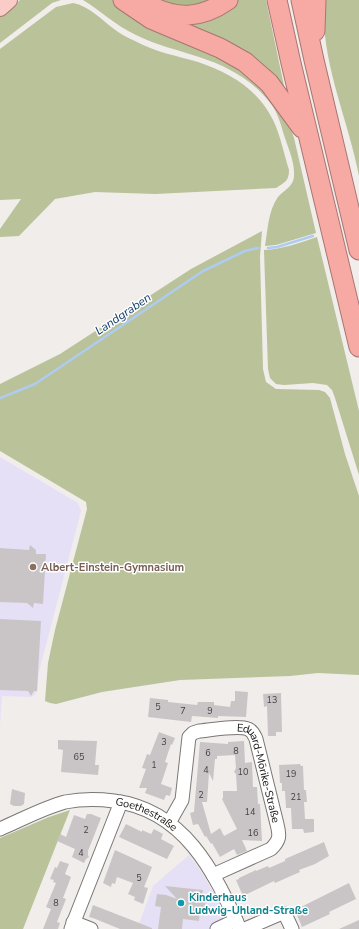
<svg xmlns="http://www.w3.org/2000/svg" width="359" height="929" font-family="'Nunito Sans',sans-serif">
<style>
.education{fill:#e6e0f6}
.green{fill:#b9c298}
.forest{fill:#b0b98c}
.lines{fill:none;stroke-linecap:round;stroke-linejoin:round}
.stream{stroke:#aeccf1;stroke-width:2.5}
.building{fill:#c9c5c7;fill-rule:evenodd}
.minor-casing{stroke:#7a7775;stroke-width:15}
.major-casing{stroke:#a87672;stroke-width:18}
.highway-casing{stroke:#a87672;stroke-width:21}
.minor{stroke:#fff;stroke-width:13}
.major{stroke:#faccc8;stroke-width:16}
.highway{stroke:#f7aaa4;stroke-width:19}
.education-dot{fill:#8d6e63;stroke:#fff;stroke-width:1.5}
.culture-dot{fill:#0f9aa8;stroke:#fff;stroke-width:1.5}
.labels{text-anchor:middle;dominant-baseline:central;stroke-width:3;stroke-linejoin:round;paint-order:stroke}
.number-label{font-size:9px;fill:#434141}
.education-label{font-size:11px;font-weight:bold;fill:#785e54;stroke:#fff;text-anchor:start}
.street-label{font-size:11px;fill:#161514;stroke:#fff}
.culture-label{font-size:11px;font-weight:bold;fill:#0d838f;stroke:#fff;text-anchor:start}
.water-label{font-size:12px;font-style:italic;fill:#143d6a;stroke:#fff}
</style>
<rect width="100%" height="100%" fill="#f1edeb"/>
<path class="education" d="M0,457L78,503L81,511L39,672L37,692L32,697L2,696L0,726Z
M189,855L200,870L223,908V918L219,925L209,929H137L153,886Z"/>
<path class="green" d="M20,0H61L52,3L0,43V17Z
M83,0H115L244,66L287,118L294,138L316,233L276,245L265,246C268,229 268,211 278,197C284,190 294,186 294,176C295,162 288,148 284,135C281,125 278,113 271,104C253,80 227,66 199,57C178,50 156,45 136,35C116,26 101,11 83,0Z
M235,0H266L287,100L151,11Z
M324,0H359V176C348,118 320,61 324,0Z
M73,3C89,6 101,19 114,29C120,34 128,38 135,41C155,52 177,56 198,62C230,73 258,89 273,120C280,134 284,154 289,170C289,181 285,182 276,188L155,194L95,192L55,199L19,236L0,237V229L21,199L0,200V49L56,7Z
M262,231L260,257L263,369L266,382L276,389L319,390L325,392L330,398L345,454L359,496V675L318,673L290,676L180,680L102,692L56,704L50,703L45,701L48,663L55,630L87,509L86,502L0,451V384L60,354L191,269Z
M317,237L359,411V475L335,398L332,390L327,385L313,383L284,385L276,384L270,378L268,369L264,250C283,249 299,243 317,237Z
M70,810L23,929H0V838L49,817Z"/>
<path class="forest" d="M152,0H216L184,10Z"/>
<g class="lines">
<path class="stream" d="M268,248L277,247L313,236
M0,398L35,384L203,271L245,251L258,248"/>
</g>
<path class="building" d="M30,545L36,550V554H46L43,604L34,603L33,608L27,603L0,602V548L29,550Z
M0,619L41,621L37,691H34L31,696L28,691L0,690Z
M235,691L248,692L246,717L218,716V718L192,716L191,722L148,717L150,698L168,700V702L197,705L198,702H214V705L230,707L231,701H235Z
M281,693L282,732H276V736H268L267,706L264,707L263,694Z
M159,732L175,738L172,745L171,744L165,762L168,763L161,784L172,788L170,796L166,795L164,800L145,793L147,788H139L146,769L142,768L147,754L150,755Z
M58,740L97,741L95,765H99L98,775L61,772L63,750L58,749Z
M244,741L245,763L252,762L253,787H257L258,804H260L262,841L242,840L247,851L237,855L234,849L220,857L212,843L211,844L206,836L205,837L198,824L193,825L190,813L194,812L200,742L228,744V742ZM235,755L236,768L234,772L236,774L237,791H223V798L222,799L237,829L224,836L220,828L211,834L202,802H207L209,773L213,781L215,759H217V756Z
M300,764L301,766H303L304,790H306L307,802H304L305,819H314V832L304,833L303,829H292L291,808H286L285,791H282V783H280L279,765Z
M12,789L25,793L24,804L21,806H14L10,804Z
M87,814H91L101,818L88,851V855L89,857L86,859L84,863L72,857L75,849L57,841L60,834L66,837L74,815L85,819Z
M126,824L142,832V830L151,834L154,829L163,834L161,839L174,846L167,859L119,837Z
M324,842L329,856L315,864L299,870L300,872L275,883L274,881L243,896L236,880L239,879V878L256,870V871L268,866L269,868L285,861V859Z
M115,850L152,867L144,887L148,888L143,904L134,900L135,897L128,894L133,883L117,877L115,884L112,883L111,887L103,883Z
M60,861L69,864L65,874L71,877L63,898L66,899L57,922L60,923L58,929H43L51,909L46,907L56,883L53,882L54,880L50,879L55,867L57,868Z
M349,883L356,899L329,912L330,914L302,927L295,910Z
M165,886L203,890L202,899L206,900L204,912L200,911L199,921L183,919L182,929H158L161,907L155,906L157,894L166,895L177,899Z
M93,905L152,928V929H120L93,918L89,917Z
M359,920V929H339Z"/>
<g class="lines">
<defs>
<g id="minor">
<path id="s1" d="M169,823L182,800L189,737L193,733L199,731C210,730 239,725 248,729C253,731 254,735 256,739L277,824C280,836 280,840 271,849L213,875"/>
<path id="s2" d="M0,829C21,820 43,808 65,802C81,799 98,799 114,801C184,810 214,871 240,929"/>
<path d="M73,922L91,929"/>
<path d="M71,929L121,802"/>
<path d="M217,929L236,920"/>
<path d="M245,929L282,913L285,914L292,929"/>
</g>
<path id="major" d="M0,8L9,0"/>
<path id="highway" d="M123,0L151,19L220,48L245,62L269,83L302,128
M277,0L291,63L359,347
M301,0L314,60L359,250
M147,4C176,20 201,19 228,0
M315,31L316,0"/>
</defs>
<use href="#minor" class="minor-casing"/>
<use href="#major" class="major-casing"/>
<use href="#highway" class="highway-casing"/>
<use href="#minor" class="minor"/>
<use href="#major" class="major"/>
<use href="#highway" class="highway"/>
</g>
<circle class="education-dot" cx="33" cy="567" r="4"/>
<circle class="culture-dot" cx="181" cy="903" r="4"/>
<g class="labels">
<g class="number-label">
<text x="272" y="700">13</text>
<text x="158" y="707">5</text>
<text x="183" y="711">7</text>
<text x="210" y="711">9</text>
<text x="164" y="742">3</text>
<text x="236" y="751">8</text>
<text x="208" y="753">6</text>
<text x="79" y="757">65</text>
<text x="154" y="765">1</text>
<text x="206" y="770">4</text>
<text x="243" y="772">10</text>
<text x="291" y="774">19</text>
<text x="201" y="795">2</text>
<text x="296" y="797">21</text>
<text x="250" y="812">14</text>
<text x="86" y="830">2</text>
<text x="253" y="833">16</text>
<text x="81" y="853">4</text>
<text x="139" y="878">5</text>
<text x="56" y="903">8</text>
</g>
<g class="education-label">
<text x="41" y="567">Albert-Einstein-Gymnasium</text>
</g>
<g class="street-label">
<text stroke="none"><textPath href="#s1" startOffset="195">Eduard-Mörike-Straße</textPath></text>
<text stroke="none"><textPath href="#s2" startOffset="155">Goethestraße</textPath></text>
</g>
<g class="culture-label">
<text x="189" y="897">Kinderhaus<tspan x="189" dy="13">Ludwig-Uhland-Straße</tspan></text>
</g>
<g class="water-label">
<text transform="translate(123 314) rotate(-34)">Landgraben</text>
</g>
</g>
</svg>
